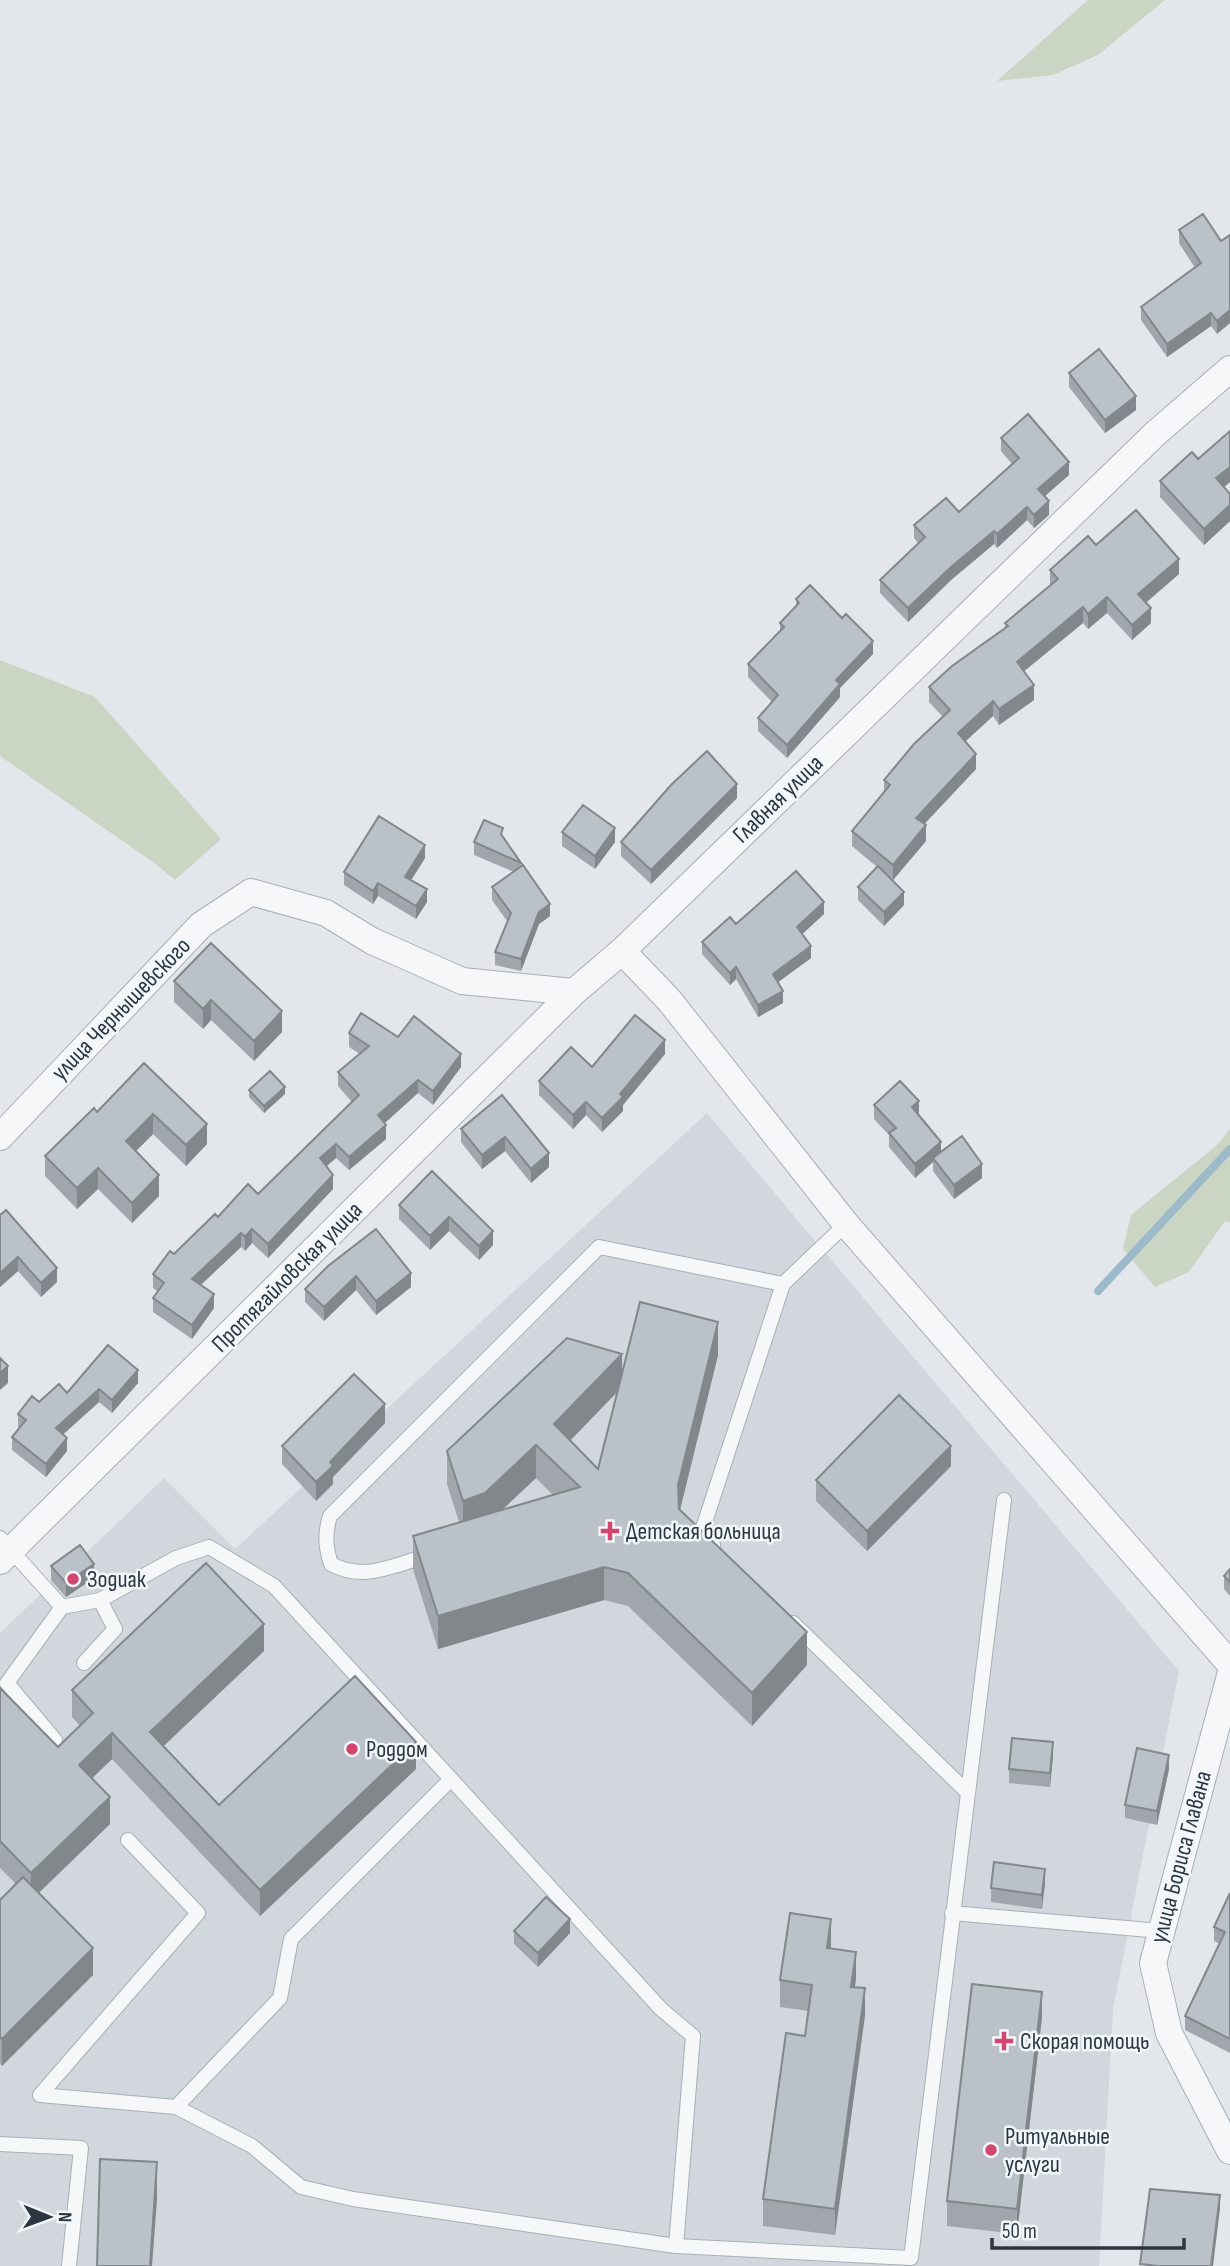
<svg xmlns="http://www.w3.org/2000/svg" width="1230" height="2266" font-family="'Sofia Sans Condensed',sans-serif">
<style>
.built{fill:#d1d7dd}
.green{fill:#cad5c4}
.lines{fill:none;stroke-linecap:round;stroke-linejoin:round}
.stream{stroke:#9dbacb;stroke-width:8}
.lane-casing{stroke:#a8afb5;stroke-width:16}
.street-casing{stroke:#a8afb5;stroke-width:28}
.lane{stroke:#f5f7f9;stroke-width:14}
.street{stroke:#f5f7f9;stroke-width:26}
.wall{fill:#a0a6ac;fill-rule:evenodd}
.shaded-wall{fill:#82878c}
.building{fill:#bac1c8;stroke:#82878c;stroke-width:2}
.poi-dot{fill:#d14770;stroke:#f2f6f8;stroke-width:2.5}
.labels{text-anchor:middle;dominant-baseline:central;stroke-width:5;stroke-linejoin:round;paint-order:stroke}
.street-label{font-size:24px;fill:#2a3743;stroke:#f2f6f8}
.poi-label{font-size:24px;fill:#2a3743;stroke:#f2f6f8;text-anchor:start}
</style>
<rect width="100%" height="100%" fill="#e3e7eb"/>
<path class="built" d="M707,1113L1179,1671L1113,2009L1099,2266H0V1633L47,1588L51,1580L80,1559L164,1478L235,1549Z"/>
<path class="green" d="M1088,0H1165L1098,55L1053,75L997,81Z
M0,660L95,697L221,839L175,880L153,862L0,756Z
M1230,1129V1222L1225,1221L1189,1272L1155,1287L1123,1249L1131,1215L1217,1145Z"/>
<g class="lines">
<path class="stream" d="M1098,1291L1230,1149"/>
<defs>
<path id="lane" d="M0,1538L62,1607L100,1600L176,1558L209,1547L274,1586L451,1779L291,1939L280,1998L176,2107L40,2095L198,1913L128,1840
M713,1545L701,1534L783,1284L846,1224
M429,1555C395,1565 364,1582 331,1564C325,1546 325,1533 330,1516L599,1247L783,1284
M793,1623L966,1791
M84,1663L115,1629L100,1600
M55,1740L7,1683L62,1607
M451,1779L661,2009L693,2036L676,2246
M952,1913L1161,1931
M176,2107L252,2146L301,2187L353,2199L676,2246L911,2258L1004,1500
M0,2144L81,2148L69,2266"/>
<path id="street" d="M622,951L669,1000L846,1224L1230,1664
M0,1137L201,925L251,892L326,913L372,941L462,981L574,992
M0,1561L574,992L622,951L1156,433L1230,369
M1230,1676L1153,1963L1169,2033L1230,2151"/>
</defs>
<use href="#lane" class="lane-casing"/>
<use href="#street" class="street-casing"/>
<use href="#lane" class="lane"/>
<use href="#street" class="street"/>
</g>
<path class="wall" d="M1179,230L1221,241L1217,334L1211,326L1167,357L1141,320V307L1195,268L1179,243Z
M1069,373L1136,410L1105,433L1069,387Z
M1230,431V482L1224,487L1230,494V521L1204,545L1160,497V481L1198,459Z
M1001,438L1069,475L1045,496L1049,515L1034,528L1027,520L997,548L994,544L951,580L908,622L880,593V580L918,543L914,538V525L959,512L1012,464L1001,451Z
M1096,545L1179,574L1146,603L1151,623L1132,640L1107,613L1088,629L1083,623L1024,671L1034,700L999,725L993,716L965,742L976,769L924,824L926,841L893,880L885,873L904,905L884,926L858,900V887L877,867L852,846V831L884,791V780L943,717L929,702V687L1005,628V623L1050,585V570Z
M796,599L873,654L840,688V697L787,758L758,731V718L772,702L748,677V664L780,632V623L796,607Z
M737,798L651,884L621,856V842Z
M562,832L615,842L595,869L562,846Z
M503,837L521,863V866L550,916L539,924L521,971L495,965V952L507,921L492,900V887L514,872L474,855V842Z
M425,858L411,880L427,902L416,919L378,896L373,904L344,885V872Z
M824,914L802,934L811,958L778,982L783,1003L758,1017L736,979L730,985L702,954V942L736,924Z
M174,981L282,1032L254,1061L211,1020L203,1029L174,1002Z
M349,1033L398,1037L461,1067L433,1105L418,1093L385,1123L386,1139L349,1170L336,1158L326,1166L333,1189L268,1258L252,1243L245,1251L241,1247L201,1285L214,1308L192,1339L153,1312V1298L158,1292L153,1288V1274L174,1254L218,1217L258,1194L352,1102L338,1086V1072L360,1054L349,1047Z
M665,1054L623,1105V1111L602,1132L586,1115L573,1129L539,1095V1081L592,1067Z
M144,1063L207,1144L186,1166L153,1134L136,1151L159,1196L132,1223L98,1189L77,1209L45,1176V1156L97,1112Z
M249,1090L285,1094L264,1113L249,1097Z
M502,1095L549,1167L531,1183L505,1151L482,1169L461,1142V1129Z
M874,1105L918,1115L941,1152L982,1178L954,1199L933,1171V1162L915,1178L889,1147V1135L874,1119Z
M432,1171L493,1245L479,1260L449,1231L430,1250L399,1219V1205Z
M0,1215L57,1282L41,1297L18,1271L0,1287Z
M328,1266L411,1287L376,1315L356,1290L324,1321L305,1302V1289Z
M718,1355L680,1510L807,1665L752,1726L628,1606L604,1600L438,1649L413,1569V1536L459,1522L447,1484V1451L622,1371ZM617,1392L598,1469L570,1441ZM536,1478L553,1495L502,1510Z
M138,1383L112,1413L99,1402L63,1434L67,1451L46,1477L12,1450V1437L20,1428L18,1427V1414L39,1402L67,1393Z
M385,1423L333,1477V1484L316,1501L282,1464V1446Z
M951,1466L867,1551L816,1501V1480Z
M51,1566L94,1578L66,1597L51,1580Z
M1230,1569V1596L1224,1589V1576Z
M264,1651L163,1746L219,1805L416,1769L260,1916L112,1759L92,1778L110,1824L39,1893L93,1975L2,2066L0,2064V1900L16,1884L0,1868V1688L58,1747L80,1726L72,1717V1690Z
M1053,1756L1050,1787L1009,1783V1769Z
M1169,1769L1157,1825L1125,1818V1805Z
M1045,1883L1042,1909L991,1902V1888Z
M1230,1893V2053L1185,2030V2016L1220,1944L1214,1941V1927Z
M514,1931L570,1933L538,1967L514,1944Z
M830,1948L856,1978L855,1987L865,2015L835,2235L763,2226V2199L805,2036L809,2011L780,2007V1980Z
M1042,2017L1017,2234L947,2226V2201Z"/>
<path class="shaded-wall" d="M1230,310V323L1217,334V321Z
M1211,313V326L1167,357V344Z
M1136,396V410L1105,433V420Z
M1069,462V475L1038,502V489Z
M1230,467V482L1216,494V478Z
M1049,501V515L1034,528V515Z
M1230,505V521L1204,545V529Z
M1027,507V520L997,548V534Z
M994,531V544L951,580L908,622V608L951,567Z
M1179,559V574L1138,609V594Z
M1107,597V613L1088,629V614Z
M1083,607V623L1017,677V662Z
M1151,608V623L1132,640V625Z
M873,641V654L840,688V697L787,758V745L836,680Z
M1034,685V700L999,725V709Z
M993,701V716L958,748V733Z
M976,754V769L916,833V818Z
M737,784V798L651,884V870Z
M926,825V841L893,880V865Z
M615,828V842L595,869V856Z
M425,845V858L405,890V877Z
M378,883V896L373,904V891Z
M427,889V902L416,919V906Z
M904,892V905L884,926V912Z
M824,902V914L797,939V927Z
M550,904V916L539,924L521,971V959L539,912Z
M811,946V958L773,986V974Z
M736,967V979L730,985V973Z
M783,991V1003L758,1017V1005Z
M211,1000V1020L203,1029V1009Z
M282,1011V1032L254,1061V1041Z
M665,1040V1054L623,1105V1111L602,1132V1118L620,1094Z
M461,1054V1067L433,1105V1091Z
M418,1080V1093L378,1129V1115Z
M285,1087V1094L264,1113V1106Z
M919,1101V1115L912,1107Z
M586,1102V1115L573,1129V1115Z
M153,1114V1134L126,1161V1141Z
M207,1124V1144L186,1166V1145Z
M386,1125V1139L349,1170V1157Z
M505,1137V1151L482,1169V1155Z
M941,1142V1156L933,1158V1162L915,1178V1164Z
M336,1144V1158L320,1172V1158Z
M549,1153V1167L531,1183V1169Z
M982,1164V1178L954,1199V1185Z
M98,1168V1189L77,1209V1188Z
M159,1175V1196L132,1223V1203Z
M333,1175V1189L268,1258V1244Z
M449,1217V1231L430,1250V1236Z
M252,1229V1243L245,1251V1237Z
M493,1231V1245L479,1260V1246Z
M241,1233V1247L192,1293V1279Z
M18,1257V1271L0,1287V1273Z
M57,1268V1282L41,1297V1283Z
M411,1273V1287L376,1315V1301Z
M356,1276V1290L324,1321V1307Z
M214,1294V1308L192,1339V1325Z
M718,1322V1355L678,1518V1485Z
M622,1354V1387L554,1457V1424Z
M8,1366V1383L0,1390V1373Z
M138,1370V1383L112,1413V1400Z
M99,1389V1402L56,1441V1428Z
M385,1404V1423L333,1477V1484L316,1501V1482L330,1462Z
M67,1438V1451L46,1477V1464Z
M536,1445V1478L485,1526L463,1534V1501Z
M951,1446V1466L867,1551V1531Z
M94,1564V1578L66,1597V1583Z
M604,1567V1600L438,1649V1616Z
M264,1624V1651L150,1759V1732Z
M807,1632V1665L752,1726V1693Z
M112,1733V1759L79,1791V1765Z
M416,1742V1769L260,1916V1890Z
M1053,1742V1756L1050,1787V1773Z
M1169,1755V1769L1157,1825V1811Z
M110,1797V1824L31,1900V1873Z
M1045,1869V1883L1042,1909V1895Z
M570,1919V1933L538,1967V1953Z
M831,1919V1946L827,1974V1948Z
M93,1948V1975L2,2066V2039Z
M856,1952V1978L851,2013V1987Z
M865,1988V2015L835,2235V2209Z
M1042,1992V2017L1017,2234V2209Z
M157,2162V2200L152,2266H150Z
M1220,2195V2209L1213,2266H1211Z"/>
<path class="building" d="M1203,214L1221,241L1230,235V310L1217,321L1211,313L1167,344L1141,307L1201,263L1179,230Z
M1099,349L1136,396L1105,420L1069,373Z
M1028,414L1069,462L1038,489L1049,501L1034,515L1027,507L997,534L994,531L951,567L908,608L880,580L925,537L914,525L946,498L959,512L1019,458L1001,438Z
M1230,431V467L1216,478L1230,494V505L1204,529L1160,481L1192,452L1198,459Z
M1136,510L1179,559L1138,594L1151,608L1132,625L1107,597L1088,614L1083,607L1017,662L1034,685L999,709L993,701L958,733L976,754L916,818L926,825L893,865L852,831L890,785L884,780L914,744L950,710L929,687L952,666L1008,626L1005,623L1058,579L1050,570L1088,536L1096,545Z
M810,585L842,618L846,614L873,641L836,680L840,684L787,745L758,718L778,695L748,664L784,627L780,623L799,603L796,599Z
M707,751L737,784L651,870L621,842L671,785Z
M583,805L615,828L595,856L562,832Z
M379,816L425,845L405,877L427,889L416,906L378,883L373,891L344,872Z
M484,820L503,828L501,834L521,863L474,842Z
M523,865L550,904L539,912L521,959L495,952L511,913L492,887Z
M878,866L904,892L884,912L858,887Z
M796,871L824,902L797,927L811,946L773,974L783,991L758,1005L736,967L730,973L702,942L730,917L736,924Z
M211,943L282,1011L254,1041L211,1000L203,1009L174,981Z
M361,1013L398,1037L414,1016L461,1054L433,1091L418,1080L378,1115L386,1125L349,1157L336,1144L320,1158L333,1175L268,1244L252,1229L245,1237L241,1233L192,1279L214,1294L192,1325L153,1298L164,1283L153,1274L170,1251L174,1254L215,1214L218,1217L248,1184L258,1194L359,1095L338,1072L369,1046L349,1033Z
M635,1015L665,1040L620,1094L623,1097L602,1118L586,1102L573,1115L539,1081L571,1047L592,1067Z
M144,1063L207,1124L186,1145L153,1114L126,1141L159,1175L132,1203L98,1168L77,1188L45,1156L94,1108L97,1112Z
M270,1071L285,1087L264,1106L249,1090Z
M900,1081L919,1101L912,1107L941,1142L915,1164L889,1133L896,1128L874,1105Z
M502,1095L549,1153L531,1169L505,1137L482,1155L461,1129Z
M962,1136L982,1164L954,1185L933,1158Z
M432,1171L493,1231L479,1246L449,1217L430,1236L399,1205Z
M6,1210L57,1268L41,1283L18,1257L0,1273V1215Z
M376,1229L411,1273L376,1301L356,1276L324,1307L305,1289L328,1266Z
M640,1302L718,1322L678,1485L679,1509L807,1632L752,1693L628,1573L604,1567L438,1616L413,1536L580,1487L536,1445L485,1493L463,1501L447,1451L567,1338L622,1354L554,1424L598,1469Z
M108,1345L138,1370L112,1400L99,1389L56,1428L67,1438L46,1464L12,1437L26,1420L18,1414L32,1396L39,1402L59,1384L67,1393Z
M0,1358L8,1366L0,1373Z
M354,1374L385,1404L330,1462L333,1466L316,1482L282,1446Z
M899,1395L951,1446L867,1531L816,1480Z
M80,1545L94,1564L66,1583L51,1566Z
M206,1563L264,1624L150,1732L219,1805L355,1676L416,1742L260,1890L112,1733L79,1765L110,1797L31,1873L0,1841V1688L58,1747L93,1713L72,1690Z
M1230,1569V1582L1224,1576Z
M1012,1738L1053,1742L1050,1773L1009,1769Z
M1137,1748L1169,1755L1157,1811L1125,1805Z
M994,1862L1045,1869L1042,1895L991,1888Z
M23,1877L93,1948L2,2039L0,2037V1900Z
M1230,1893V2039L1185,2016L1225,1932L1214,1927Z
M546,1897L570,1919L538,1953L514,1931Z
M790,1913L831,1919L827,1948L856,1952L851,1987L865,1988L835,2209L763,2199L786,2033L805,2036L812,1985L780,1980Z
M972,1984L1042,1992L1017,2209L947,2201Z
M100,2159L157,2162L150,2266H97Z
M1150,2189L1220,2195L1211,2266H1158L1140,2264Z"/>
<g class="poi-dot">
<path d="M606.5 1520.5h7v7h7v7h-7v7h-7v-7h-7v-7h7z"/>
<circle cx="73" cy="1579" r="7"/>
<circle cx="352" cy="1749" r="7"/>
<path d="M1000.5 2030.5h7v7h7v7h-7v7h-7v-7h-7v-7h7z"/>
<circle cx="991" cy="2150" r="7"/>
</g>
<g class="labels">
<g class="street-label">
<text transform="translate(778 799) rotate(-44)">Главная улица</text>
<text transform="translate(121 1009) rotate(-46)">улица Чернышевского</text>
<text transform="translate(287 1277) rotate(-45)">Протягайловская улица</text>
<text transform="translate(1181 1857) rotate(-75)">улица Бориса Главана</text>
</g>
<g class="poi-label">
<text x="626" y="1531">Детская больница</text>
<text x="87" y="1579">Зодиак</text>
<text x="366" y="1749">Роддом</text>
<text x="1020" y="2041">Скорая помощь</text>
<text x="1005" y="2136">Ритуальные<tspan x="1005" dy="28">услуги</tspan></text>
</g>
</g>
<g transform="translate(49 2217) rotate(91)" stroke="#f2f6f8" stroke-width="5" paint-order="stroke">
<path d="M0-5L12 26L0 18L-12 26Z" fill="#2a3743"/>
<text y="-10" font-size="19" font-weight="bold" text-anchor="middle" fill="#2a3743">N</text>
</g>
<path d="M992 2238v10h192v-10" fill="none" stroke="#2a3743" stroke-width="3.5"/>
<text x="1002" y="2238" font-size="21" fill="#2a3743" stroke="#f2f6f8" stroke-width="5" paint-order="stroke">50 m</text>
</svg>
